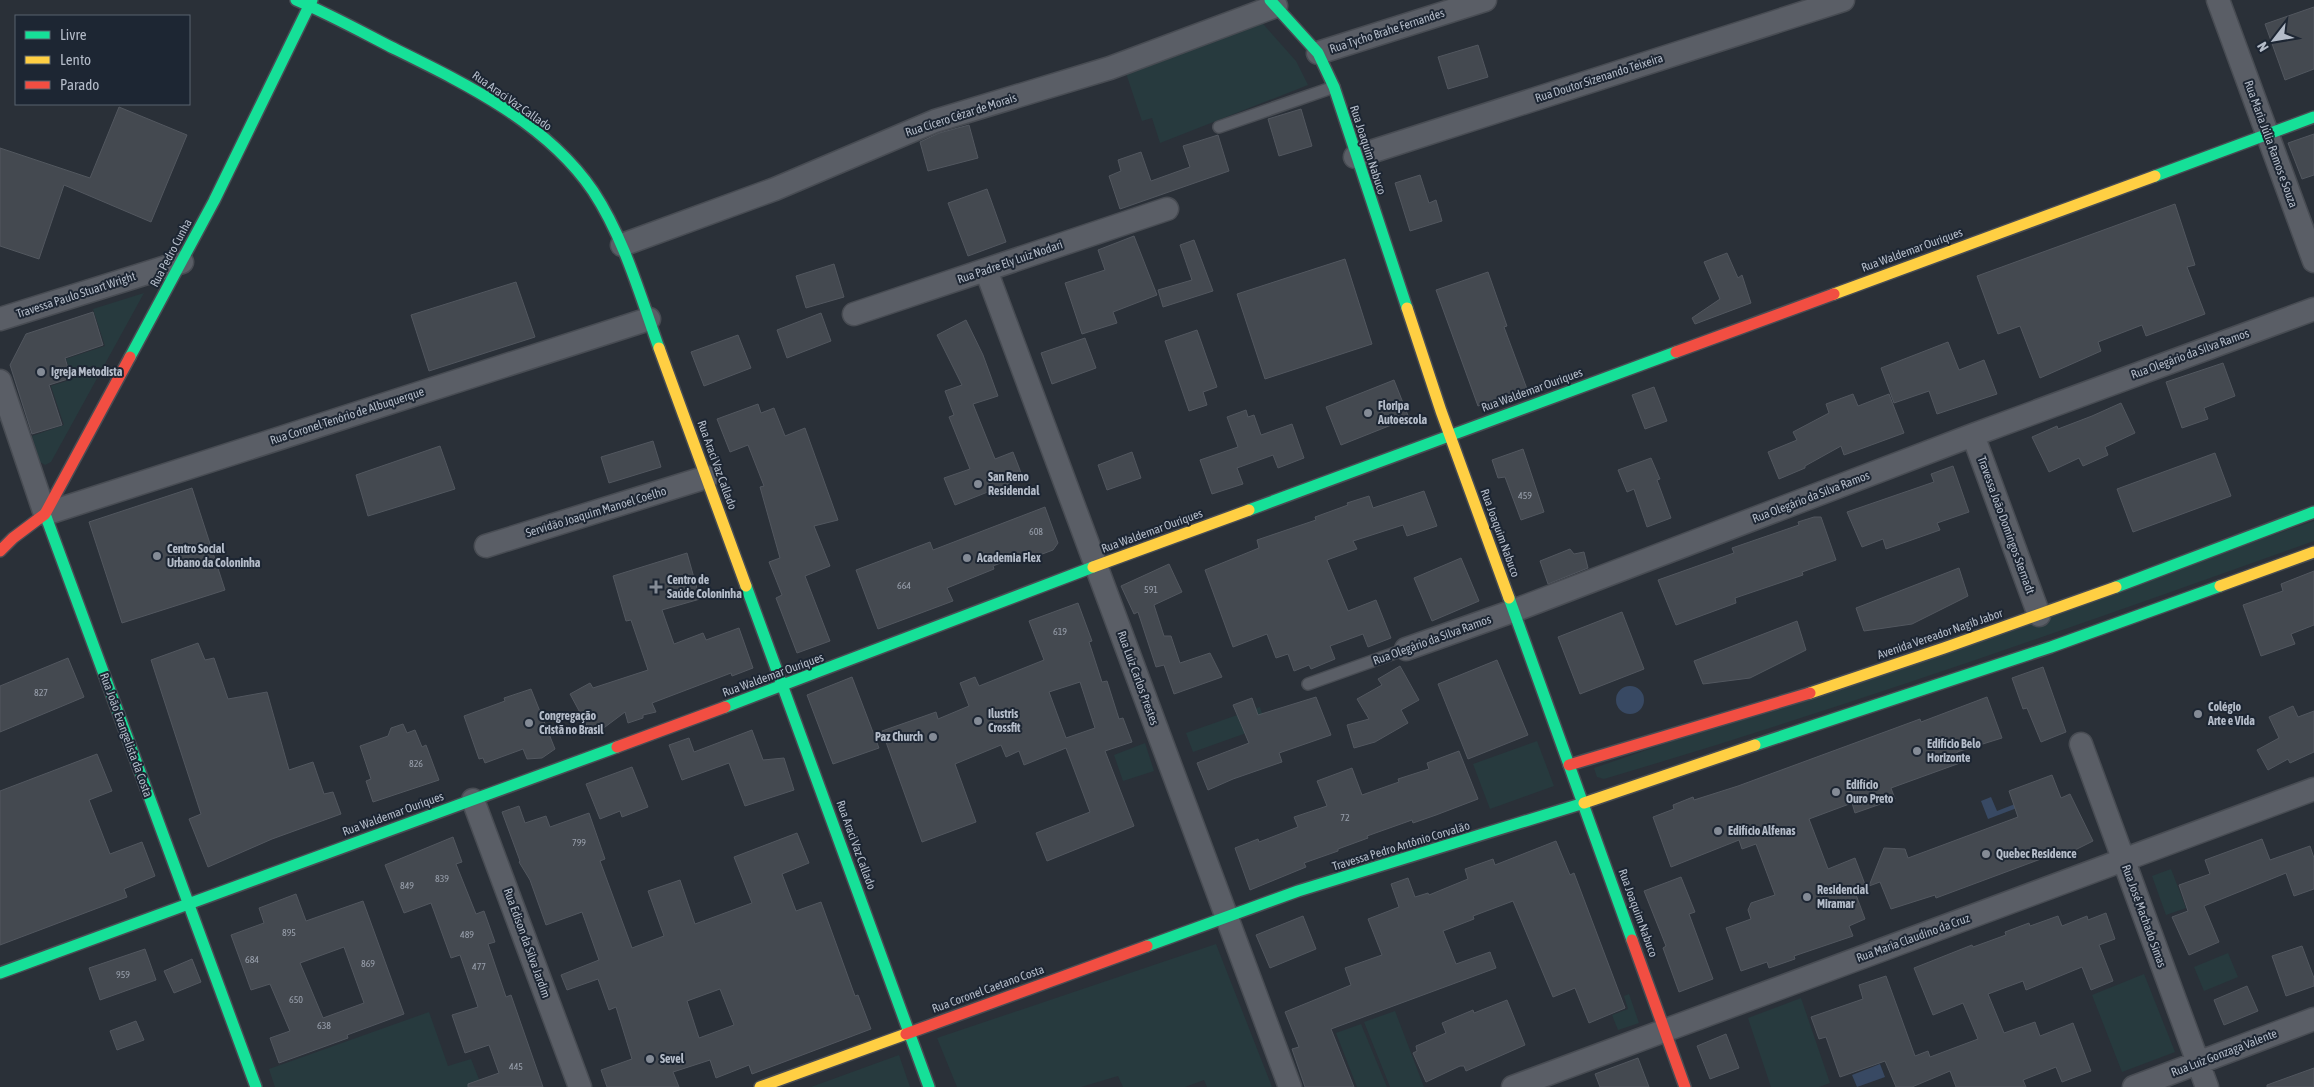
<svg xmlns="http://www.w3.org/2000/svg" width="2314" height="1087" font-family="'Asap Condensed',sans-serif">
<style>
.green{fill:#273a3e}
.water{fill:#384963}
.building{fill:#444950;stroke:#52575f;fill-rule:evenodd}
.lines{fill:none;stroke-linecap:round;stroke-linejoin:round}
.lane-casing{stroke:#484c53;stroke-width:14}
.street-casing{stroke:#484c53;stroke-width:25}
.fast-casing{stroke:#484c53;stroke-width:14}
.slow-casing{stroke:#484c53;stroke-width:14}
.jam-casing{stroke:#484c53;stroke-width:14}
.lane{stroke:#5a5e66;stroke-width:11}
.street{stroke:#5a5e66;stroke-width:22}
.fast{stroke:#16e098;stroke-width:11}
.slow{stroke:#ffcf43;stroke-width:11}
.jam{stroke:#f24e42;stroke-width:11}
.poi-dot{fill:#848b96;stroke:#1d2633;stroke-width:2}
.labels{text-anchor:middle;dominant-baseline:central;stroke-width:4;stroke-linejoin:round;paint-order:stroke}
.number-label{font-size:10px;fill:#989fab}
.street-label{font-size:12px;fill:#b4bcc9;stroke:#1d2633}
.poi-label{font-size:12px;font-weight:bold;fill:#b4bcc9;stroke:#1d2633;text-anchor:start}
</style>
<rect width="100%" height="100%" fill="#2a3038"/>
<path class="green" d="M1257,17L1296,61L1308,85L1160,143L1152,118L1142,121L1125,70Z
M144,293L51,462L45,465L40,462L32,436L64,425L51,386L73,379L66,359L105,346L93,309Z
M2314,521V541C2079,625 1844,708 1604,779L1597,777L1594,768Z
M1260,707L1266,726L1193,752L1186,733Z
M1537,741L1554,786L1490,809L1473,764Z
M1145,743L1154,771L1123,781L1114,755Z
M2171,869L2186,908L2166,915L2152,876Z
M1216,944L1272,1087H1207L1204,1080L1185,1087H1123L1118,1076L1081,1087H957L937,1038Z
M2228,953L2238,977L2204,991L2194,967Z
M2144,974L2175,1052L2122,1072L2092,995Z
M1629,994L1639,1023L1618,1030L1612,1015L1628,1009L1624,996Z
M1801,998L1830,1083L1819,1087H1771L1748,1018Z
M1395,1011L1424,1087H1425H1390L1364,1022Z
M429,1012L448,1066L471,1059L482,1087H275L269,1069Z
M1361,1024L1387,1087H1357L1336,1033Z
M899,1055L910,1087H811Z"/>
<path class="water" d="M1616 700a14 14 0 1 1 28 0a14 14 0 1 1-28 0Z
M1991,797L1997,811L2028,799L2030,803L1988,819L1981,801Z
M1880,1064L1885,1077L1857,1087L1852,1075Z"/>
<path class="building" d="M2314,7V69L2285,80L2265,24Z
M1478,45L1488,77L1448,89L1438,57Z
M119,107L187,135L151,222L64,185L39,259L0,246V148L90,178Z
M1301,109L1312,146L1279,156L1268,119Z
M969,125L978,158L928,171L920,142L939,133Z
M2314,134V175L2302,179L2288,143Z
M1218,135L1229,171L1120,209L1109,176L1121,171L1118,160L1141,152L1151,181L1190,167L1183,146Z
M1420,175L1429,203L1436,200L1442,221L1410,231L1395,183Z
M987,189L1006,242L968,256L948,203Z
M2175,204L2195,265L2187,267L2205,314L2146,336L2142,325L2098,342L2101,351L2040,378L2020,326L1998,334L1977,276Z
M1134,236L1157,295L1113,312L1117,323L1082,334L1065,283L1105,270L1098,250Z
M1194,240L1213,291L1163,307L1158,290L1192,280L1180,245Z
M1727,253L1738,278L1742,275L1751,303L1695,324L1692,318L1720,299L1704,262Z
M1345,259L1372,344L1265,379L1237,294Z
M834,264L844,297L806,308L796,276Z
M1488,272L1507,326L1504,327L1527,389L1478,406L1436,290Z
M516,282L535,337L429,371L411,315Z
M93,312L103,345L65,358L71,378L49,385L62,425L32,434L10,365L26,334Z
M821,313L831,341L787,358L777,330Z
M966,320L983,355L998,396L973,404L995,459L1013,452L1023,478L955,505L944,478L970,469L949,417L954,415L945,391L962,385L937,335Z
M1197,330L1217,387L1203,392L1207,405L1189,411L1165,341Z
M738,335L751,368L704,386L691,352Z
M1085,338L1096,368L1052,384L1041,353Z
M1948,342L1959,370L1984,360L1997,394L1937,414L1929,391L1894,403L1881,368Z
M2223,363L2235,396L2204,408L2208,419L2182,428L2166,382Z
M1394,380L1409,418L1341,445L1326,407Z
M1654,387L1667,421L1645,429L1632,395Z
M1853,394L1858,406L1889,394L1904,433L1844,455L1841,446L1805,466V468L1779,479L1768,452L1797,440L1793,432L1829,413L1826,404Z
M2121,403L2135,433L2105,447L2108,455L2083,466L2079,458L2049,472L2032,437L2057,426L2058,429L2092,416Z
M758,404L761,413L774,408L785,436L805,428L838,520L814,526L830,566L805,576L830,641L797,653L776,598L782,595L769,562L780,558L760,487L764,486L748,445L730,452L717,419Z
M1246,410L1248,417L1254,415L1261,435L1292,424L1304,458L1278,468L1273,455L1237,468L1243,484L1212,494L1200,460L1238,447L1227,417Z
M653,441L661,467L609,483L601,457Z
M440,446L455,489L368,516L356,475Z
M1523,449L1544,512L1521,520L1505,477L1498,478L1492,460Z
M1132,452L1141,478L1107,490L1098,465Z
M2215,453L2231,496L2133,532L2117,489Z
M1651,458L1660,479L1657,480L1671,518L1647,527L1634,489L1627,492L1618,470Z
M1953,466L1969,512L1937,523L1940,530L1886,549L1883,539L1862,547L1847,512L1934,482L1931,474Z
M192,488L225,590L122,623L89,522Z
M1424,491L1437,526L1407,536L1403,525L1353,541L1357,549L1327,560L1348,611L1376,600L1391,638L1368,647L1363,634L1330,646L1335,659L1311,669L1309,665L1294,671L1288,654L1276,658L1267,634L1233,647L1205,570L1259,548L1257,540L1316,520L1315,517L1348,505L1347,503L1369,496L1373,508Z
M1045,507L1058,543L1053,550L1029,559L1026,553L993,566L994,569L947,588L953,601L878,629L856,570L930,542L933,550Z
M1814,517H1821L1836,560L1802,572L1803,575L1735,598L1736,603L1676,625L1658,580L1734,553L1732,548L1799,525L1798,522Z
M1570,549L1574,554L1584,552L1588,568L1548,584L1540,561Z
M687,553L700,599L662,610L674,644L703,633L706,640L739,628L753,668L732,676L731,673L652,703L656,712L643,715V718L628,723L625,712L601,730L591,733L570,694L590,683L593,688L648,670L631,620L626,621L613,576Z
M1461,558L1479,601L1432,621L1414,578Z
M1169,564L1182,592L1154,605L1164,636H1171L1180,663L1210,653L1222,677L1174,694L1164,665L1156,667L1138,612L1134,614L1121,586Z
M1959,568L1968,596L1912,624L1864,631L1856,608Z
M2314,571V625L2291,634L2295,644L2261,656L2243,605L2283,591L2281,584Z
M1078,603L1092,641L1089,642L1102,682L1107,681L1119,719L1123,718L1132,742L1105,751L1134,826L1047,861L1036,833L1090,812L1066,748L1024,765L1019,751L1006,757L1001,745L955,764L976,822L922,842L882,731L936,712L938,719L969,706L960,683L975,677L979,686L1044,660L1029,621ZM1080,682L1095,728L1066,738L1049,692Z
M1622,612L1644,669L1580,694L1558,637Z
M1797,621L1806,650L1750,678L1703,684L1694,661Z
M198,643L205,660L214,658L228,699L267,692L289,770L313,762L324,794L333,792L341,814L272,839L208,867L189,819L201,814L151,660Z
M68,658L84,697L0,732V686Z
M1497,660L1528,735L1468,759L1438,684Z
M1400,666L1419,700L1401,710L1408,723L1375,742L1354,748L1347,725L1369,719L1357,699L1382,685L1378,679Z
M2043,667L2066,732L2041,742L2027,708L2023,709L2012,678Z
M852,677L879,748L833,764L807,695Z
M531,689L555,749L542,758L527,759L523,749L485,763L483,758L479,759L464,716L505,701L504,698Z
M1316,697L1331,735L1279,753L1282,762L1233,779L1208,790L1197,763L1249,743L1233,705L1252,698L1258,715Z
M1987,697L2002,738L1957,752L1960,763L1891,788L1895,799L1855,813L1852,803L1809,819L1828,869L1855,858L1866,887L1855,892L1865,919L1849,926L1853,936L1794,956L1795,959L1769,968L1767,962L1741,971L1726,928L1751,919L1748,910L1751,903L1775,895L1756,844L1742,849L1739,840L1671,867L1653,817L1674,809L1673,805L1693,797L1694,800L1738,786L1920,719L1921,722Z
M2293,706L2298,717L2314,711V752L2290,763L2288,759L2268,770L2257,750L2279,738L2269,717Z
M403,724L407,733L415,730L422,747L426,745L439,780L373,802L366,781L371,779L360,746L388,736L391,728Z
M752,730L763,760L784,758L794,790L745,806L729,763L682,780L669,745L689,738L694,752Z
M1459,751L1478,799L1436,815L1413,823L1412,820L1367,836L1368,838L1338,849V851L1304,863L1306,867L1250,890L1235,848L1258,839L1259,842L1298,827L1294,817L1327,806L1317,781L1352,768L1362,795L1399,782L1398,779L1429,769L1427,763Z
M97,754L112,791L89,800L110,854L142,842L155,876L124,889L127,897L0,945V791Z
M632,767L648,807L622,817L620,811L600,819L586,784Z
M2052,775L2061,798L2070,794L2093,841L2067,854L2065,850L1936,898L1935,895L1891,909L1880,882L1869,886L1884,848L1905,849L1908,858L2018,817L2009,791Z
M519,806L525,823L546,816L550,827L589,813L605,859L600,861L632,948L664,936L648,891L680,880L695,924L752,903L734,857L797,833L809,863L782,874L796,911L821,902L855,996L858,995L871,1029L752,1074L749,1065L716,1078L710,1060L673,1072L679,1087H607L601,1070L632,1059L616,1007L609,1010L598,979L567,990L561,975L599,960L582,912L546,925L530,880L519,862L520,861L502,812ZM720,989L734,1025L699,1038L687,1001Z
M453,837L462,862L456,864L476,914L484,911L495,942L488,944L506,997L511,995L543,1087H468V1084L499,1073L489,1045L465,1053L452,1015L478,1007L460,955L451,958L431,903L404,913L385,865Z
M2262,839L2270,860L2310,846L2314,858V889L2294,896L2286,873L2204,906L2219,942L2189,955L2172,917L2188,911L2179,885L2210,874L2205,860Z
M1556,841L1570,875L1574,873L1625,1008L1589,1023L1575,988L1553,997L1513,901L1473,916L1474,919L1443,931L1456,964L1490,952L1496,968L1331,1029L1354,1087H1305L1292,1049L1299,1047L1285,1012L1351,985L1345,968L1382,955L1368,919L1399,907L1391,884L1408,878L1415,897L1428,893L1429,895L1468,879L1465,869L1493,859L1495,865Z
M1681,877L1695,912L1689,914L1713,979L1679,992L1663,948L1666,946L1644,891Z
M296,894L306,921L363,901L404,1014L347,1035L348,1038L279,1063L270,1038L290,1031L270,984L251,990L231,935L264,923L259,908ZM344,947L364,1003L323,1018L300,963Z
M2106,913L2115,939L2099,945L2113,981L2091,990L2082,967L2026,990L2023,981L1988,994L2004,1033L2035,1022L2040,1036L2073,1023L2091,1071L2062,1082L2056,1067L2023,1080L2026,1087H1956L1950,1071L1912,1087H1896L1885,1061L1840,1077L1826,1037L1819,1039L1811,1017L1863,999L1859,985L1886,976L1915,1056L1928,1051L1930,1057L1978,1039L1963,1003L1933,1015L1914,968L1972,945L1973,947L2006,935L2005,932L2029,923L2030,926L2058,916L2062,926L2087,916L2088,920Z
M1303,916L1316,949L1270,968L1256,935Z
M2302,946L2314,978V986L2286,996L2272,956Z
M145,949L156,980L100,1000L89,968Z
M192,959L201,982L174,993L164,971Z
M2247,986L2258,1011L2224,1025L2214,1000Z
M1507,1000L1525,1045L1466,1071L1464,1066H1460L1426,1082L1413,1053L1417,1051L1416,1046L1446,1033L1442,1023L1473,1010L1474,1013Z
M136,1021L144,1040L117,1050L110,1031Z
M1726,1034L1739,1068L1710,1079L1697,1046Z
M1638,1058L1649,1087H1600L1595,1074Z
M2314,1068V1087H2267V1085Z"/>
<g class="lines">
<defs>
<path id="lane" d="M1219,127L1334,87
M1308,684L1406,649"/>
<path id="street" d="M2218,0L2314,261
M1318,53L1485,0
M1355,157L1843,0
M622,245L775,189L935,121L1110,68L1276,6
M986,270L1290,1087
M854,314L1167,209
M0,319L182,262
M0,381L45,514L649,319
M1973,435L2039,615
M486,546L707,477
M1406,649L1513,611L1973,435L2314,309
M2081,744L2207,1087
M473,800L580,1087
M1513,1087L2314,789
M2134,1087L2314,1019"/>
<path id="fast" d="M296,0C329,14 360,31 391,47C464,83 546,122 593,191C624,238 640,295 659,348
M1270,0L1318,53L1334,87L1407,308
M2155,176L2314,117
M130,357L214,201L312,0
M1249,510L1676,352
M45,514L256,1087
M746,586L929,1087
M2116,587L2314,512
M1509,598L1632,940
M725,707L1093,567
M1755,745L2051,647L2220,586
M1147,946L1298,891L1584,803
M0,973L617,747"/>
<path id="slow" d="M1834,294L2155,176
M1407,308L1441,411L1509,598
M659,348L746,586
M1093,567L1249,510
M2220,586L2314,552
M1810,693L1944,648L2116,587
M1584,803L1755,745
M760,1087L906,1034"/>
<path id="jam" d="M1676,352L1834,294
M0,551L13,538L45,514L130,357
M617,747L725,707
M1569,765L1810,693
M1632,940L1685,1087
M906,1034L1147,946"/>
</defs>
<use href="#lane" class="lane-casing"/>
<use href="#street" class="street-casing"/>
<use href="#fast" class="fast-casing"/>
<use href="#slow" class="slow-casing"/>
<use href="#jam" class="jam-casing"/>
<use href="#lane" class="lane"/>
<use href="#street" class="street"/>
<use href="#fast" class="fast"/>
<use href="#slow" class="slow"/>
<use href="#jam" class="jam"/>
</g>
<g class="poi-dot">
<circle cx="41" cy="372" r="5"/>
<circle cx="1368" cy="413" r="5"/>
<circle cx="978" cy="484" r="5"/>
<circle cx="157" cy="556" r="5"/>
<circle cx="967" cy="558" r="5"/>
<path d="M653.5 579.5h5v5h5v5h-5v5h-5v-5h-5v-5h5z"/>
<circle cx="2198" cy="714" r="5"/>
<circle cx="978" cy="721" r="5"/>
<circle cx="529" cy="723" r="5"/>
<circle cx="933" cy="737" r="5"/>
<circle cx="1917" cy="751" r="5"/>
<circle cx="1836" cy="792" r="5"/>
<circle cx="1718" cy="831" r="5"/>
<circle cx="1986" cy="854" r="5"/>
<circle cx="1807" cy="897" r="5"/>
<circle cx="650" cy="1059" r="5"/>
</g>
<g class="labels">
<g class="number-label">
<text x="1525" y="495">459</text>
<text x="1036" y="531">608</text>
<text x="904" y="585">664</text>
<text x="1151" y="589">591</text>
<text x="1060" y="631">619</text>
<text x="41" y="692">827</text>
<text x="416" y="763">826</text>
<text x="1345" y="817">72</text>
<text x="579" y="842">799</text>
<text x="442" y="878">839</text>
<text x="407" y="885">849</text>
<text x="289" y="932">895</text>
<text x="467" y="934">489</text>
<text x="252" y="959">684</text>
<text x="368" y="963">869</text>
<text x="479" y="966">477</text>
<text x="123" y="974">959</text>
<text x="296" y="999">650</text>
<text x="324" y="1025">638</text>
<text x="516" y="1066">445</text>
</g>
<g class="street-label">
<text transform="translate(1387 31) rotate(-18)">Rua Tycho Brahe Fernandes</text>
<text transform="translate(1599 78) rotate(-18)">Rua Doutor Sizenando Teixeira</text>
<text transform="translate(512 101) rotate(35)">Rua Araci Vaz Callado</text>
<text transform="translate(961 115) rotate(-18)">Rua Cícero Cézar de Morais</text>
<text transform="translate(2271 144) rotate(70)">Rua Maria Júlia Ramos e Souza</text>
<text transform="translate(1368 150) rotate(72)">Rua Joaquim Nabuco</text>
<text transform="translate(1912 250) rotate(-20)">Rua Waldemar Ouriques</text>
<text transform="translate(171 253) rotate(-62)">Rua Pedro Cunha</text>
<text transform="translate(1010 262) rotate(-19)">Rua Padre Ely Luiz Nodari</text>
<text transform="translate(76 295) rotate(-18)">Travessa Paulo Stuart Wright</text>
<text transform="translate(2190 354) rotate(-20)">Rua Olegário da Silva Ramos</text>
<text transform="translate(1532 390) rotate(-20)">Rua Waldemar Ouriques</text>
<text transform="translate(347 416) rotate(-18)">Rua Coronel Tenório de Albuquerque</text>
<text transform="translate(717 465) rotate(70)">Rua Araci Vaz Callado</text>
<text transform="translate(1811 497) rotate(-21)">Rua Olegário da Silva Ramos</text>
<text transform="translate(596 512) rotate(-17)">Servidão Joaquim Manoel Coelho</text>
<text transform="translate(2006 525) rotate(70)">Travessa João Domingos Sternadt</text>
<text transform="translate(1152 531) rotate(-20)">Rua Waldemar Ouriques</text>
<text transform="translate(1500 533) rotate(70)">Rua Joaquim Nabuco</text>
<text transform="translate(1940 634) rotate(-19)">Avenida Vereador Nagib Jabor</text>
<text transform="translate(1432 640) rotate(-20)">Rua Olegário da Silva Ramos</text>
<text transform="translate(773 675) rotate(-20)">Rua Waldemar Ouriques</text>
<text transform="translate(1138 678) rotate(70)">Rua Luiz Carlos Prestes</text>
<text transform="translate(126 735) rotate(70)">Rua João Evangelista da Costa</text>
<text transform="translate(393 814) rotate(-20)">Rua Waldemar Ouriques</text>
<text transform="translate(856 845) rotate(70)">Rua Araci Vaz Callado</text>
<text transform="translate(1401 846) rotate(-17)">Travessa Pedro Antônio Corvalão</text>
<text transform="translate(1638 913) rotate(70)">Rua Joaquim Nabuco</text>
<text transform="translate(2144 916) rotate(70)">Rua José Machado Simas</text>
<text transform="translate(1913 938) rotate(-20)">Rua Maria Claudino da Cruz</text>
<text transform="translate(527 943) rotate(70)">Rua Edison da Silva Jardim</text>
<text transform="translate(988 989) rotate(-20)">Rua Coronel Caetano Costa</text>
<text transform="translate(2224 1053) rotate(-21)">Rua Luiz Gonzaga Valente</text>
</g>
<g class="poi-label">
<text x="51" y="372">Igreja Metodista</text>
<text x="1378" y="406">Floripa<tspan x="1378" dy="14">Autoescola</tspan></text>
<text x="988" y="477">San Reno<tspan x="988" dy="14">Residencial</tspan></text>
<text x="167" y="549">Centro Social<tspan x="167" dy="14">Urbano da Coloninha</tspan></text>
<text x="977" y="558">Academia Flex</text>
<text x="667" y="580">Centro de<tspan x="667" dy="14">Saúde Coloninha</tspan></text>
<text x="2208" y="707">Colégio<tspan x="2208" dy="14">Arte e Vida</tspan></text>
<text x="988" y="714">Ilustris<tspan x="988" dy="14">Crossfit</tspan></text>
<text x="539" y="716">Congregação<tspan x="539" dy="14">Cristã no Brasil</tspan></text>
<text x="923" y="737" text-anchor="end">Paz Church</text>
<text x="1927" y="744">Edifício Belo<tspan x="1927" dy="14">Horizonte</tspan></text>
<text x="1846" y="785">Edifício<tspan x="1846" dy="14">Ouro Preto</tspan></text>
<text x="1728" y="831">Edifício Alfenas</text>
<text x="1996" y="854">Quebec Residence</text>
<text x="1817" y="890">Residencial<tspan x="1817" dy="14">Miramar</tspan></text>
<text x="660" y="1059">Sevel</text>
</g>
</g>
<rect x="15" y="15" width="175" height="90" fill="#1d2633" stroke="#59626f"/>
<rect x="25" y="31" width="25" height="8" fill="#16e098" stroke="#59626f"/>
<text x="60" y="40" font-size="15" fill="#b4bcc9">Livre</text>
<rect x="25" y="56" width="25" height="8" fill="#ffcf43" stroke="#59626f"/>
<text x="60" y="65" font-size="15" fill="#b4bcc9">Lento</text>
<rect x="25" y="81" width="25" height="8" fill="#f24e42" stroke="#59626f"/>
<text x="60" y="90" font-size="15" fill="#b4bcc9">Parado</text>
<g transform="translate(2274 40) rotate(239)" stroke="#1d2633" stroke-width="4" paint-order="stroke">
<path d="M0-4L9 19L0 12L-9 19Z" fill="#b4bcc9"/>
<text y="-8" font-size="14" font-weight="bold" text-anchor="middle" fill="#b4bcc9">N</text>
</g>
</svg>
